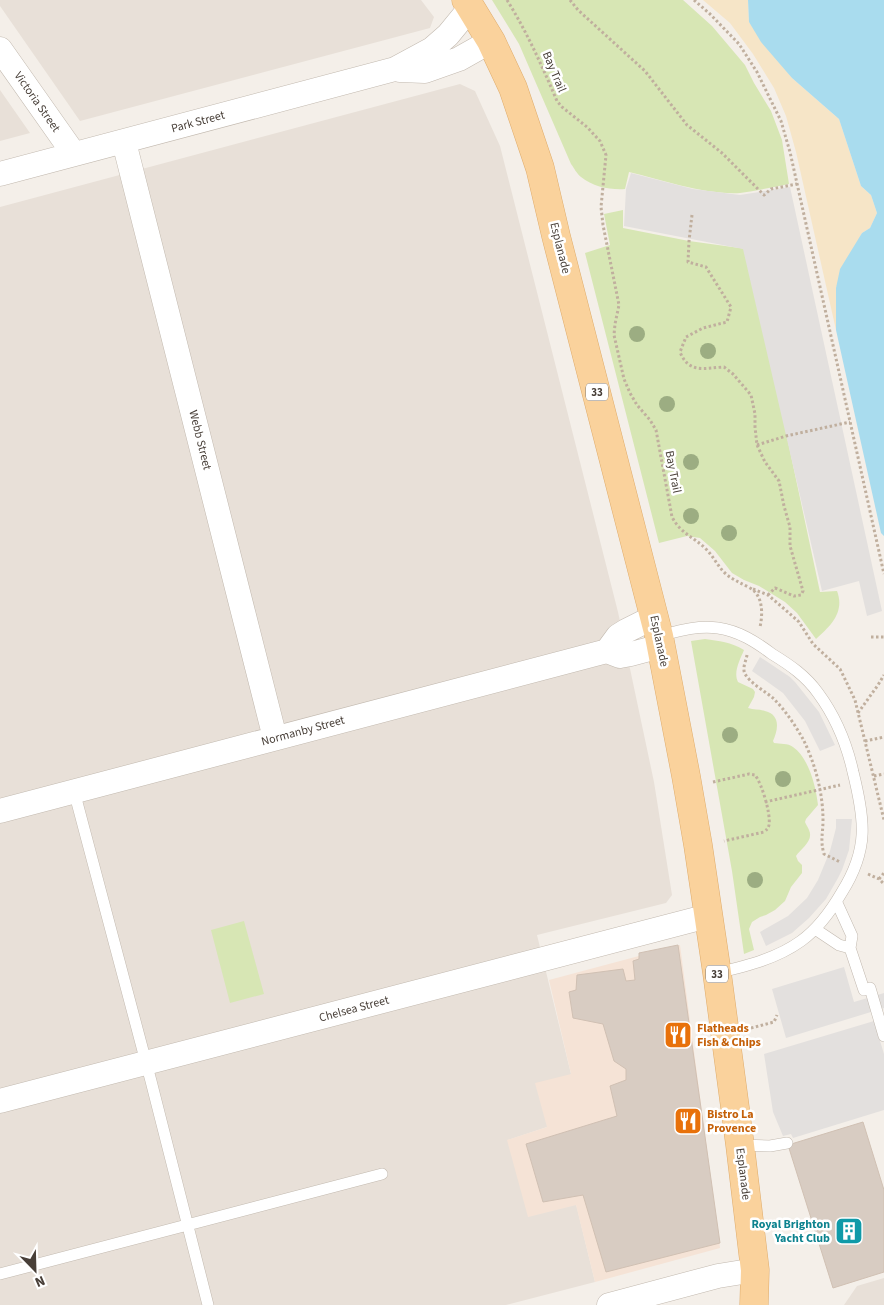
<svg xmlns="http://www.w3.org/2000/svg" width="884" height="1305" font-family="'Source Sans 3',sans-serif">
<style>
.residential{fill:#e8e0d8}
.commercial{fill:#f5e3d6}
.green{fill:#d7e6b4}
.sand{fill:#f6e5c7}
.parking{fill:#e3e0de}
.water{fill:#a9dcee}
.building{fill:#d8ccc2;stroke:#d0c0b3}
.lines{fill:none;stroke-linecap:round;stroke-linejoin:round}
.lane-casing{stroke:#c2b9af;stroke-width:12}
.street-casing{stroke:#c2b9af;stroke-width:25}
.primary-casing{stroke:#dfac6c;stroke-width:29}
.path{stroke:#c0af9e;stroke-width:3;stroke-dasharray:2.5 2.5;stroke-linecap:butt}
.lane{stroke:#fff;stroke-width:11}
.street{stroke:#fff;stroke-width:24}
.primary{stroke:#fad29c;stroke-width:28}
.tree{fill:#9cad82}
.labels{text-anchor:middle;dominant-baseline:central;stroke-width:5;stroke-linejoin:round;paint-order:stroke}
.shield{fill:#fff;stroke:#7f7974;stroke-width:1}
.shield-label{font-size:11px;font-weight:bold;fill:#483f38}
.street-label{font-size:12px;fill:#483f38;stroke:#fff}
.food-label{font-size:12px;font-weight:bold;fill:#c56008;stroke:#fff;text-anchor:start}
.culture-label{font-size:12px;font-weight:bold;fill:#0d838f;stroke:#fff;text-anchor:end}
</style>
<rect width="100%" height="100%" fill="#f4efe9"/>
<path class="residential" d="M0,0H421L434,17L430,28L80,121L0,6Z
M460,84L475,91L500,146L618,612L654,782L672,895L666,903L537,935L571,1074L547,1127L508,1140L576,1204L595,1282L506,1305H0V207Z
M0,90L30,133L0,141Z
M884,1278V1305H844L857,1286Z"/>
<path class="commercial" d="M680,945L720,1248L595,1282L576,1205L528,1217L507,1140L547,1127L535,1083L571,1074L549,980Z"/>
<path class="green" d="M492,0H683L712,26L745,65L754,83L771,111L782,140L789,184C773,187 756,191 740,193C705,195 663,180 629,172L625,189C611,190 593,187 581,177C577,174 574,168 571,164L519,44Z
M623,210V228L689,241L747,249L820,592L837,591C845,612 831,626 816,639L797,613L785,602L759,586L744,580L732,573L715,551L700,538L687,536L659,543L585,253L610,245L604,214Z
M705,639C719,641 731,642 744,650C740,660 733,672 738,682L753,689L755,692L754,697L748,708C754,710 759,709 765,711C781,715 778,730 773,741L774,743C780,744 788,743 793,747C809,758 816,787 818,805L806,819L805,822C806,825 808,827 809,830C814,841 801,848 796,856L798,861L802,865V873L791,887L785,901L775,910L766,915L760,917L752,922L749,929L754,950L744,954L732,871L691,641Z
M244,921L264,994L230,1003L211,930Z"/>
<path class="sand" d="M703,0H748L749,22L792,78L839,119L861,186L871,195L877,213L870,228L862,233L836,288V330L796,152L786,116L774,88L753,54L730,23Z"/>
<path class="parking" d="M631,173L693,189L740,195L790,187L882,611L867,616L859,581L822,591L743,249L624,226L626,189Z
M760,657L790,677L795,682L819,712L835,745L820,751L805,721L783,693L752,671Z
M836,819H852L849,850L842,870L838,878L826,899L809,918L792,933L766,946L760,932L788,916L807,898L818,880L830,851L836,828Z
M844,967L854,1002L884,993V1008L786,1038L772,989Z
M874,1021L884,1054V1110L793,1138L791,1134L783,1136L773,1112L764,1054Z"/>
<path class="water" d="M748,0H884V536L881,533L836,330V288L840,269L862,233L870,228L877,213L871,195L861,186L839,119L792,78L761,42L749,22Z"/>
<path class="building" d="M678,945L720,1243L606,1272L583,1195L543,1202L526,1144L617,1116L610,1086L626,1080V1069L614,1061L603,1024L573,1018L569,992L576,990L577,975L623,969L626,981L635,980L633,961L639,959V953Z
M863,1122L884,1190V1272L833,1288L788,1145Z"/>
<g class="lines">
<defs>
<path id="lane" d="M659,636C678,631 698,625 718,628C739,631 756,642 772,654C790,665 806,676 818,693C835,716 847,745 853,772C865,820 869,849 842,892C831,911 819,928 801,941C776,959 746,966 717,973
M74,791L151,1081L208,1305
M837,903L852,936L850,948L864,990
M815,929L839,945L850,948
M870,988L884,1036
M740,1145L770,1146L787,1143
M0,1274L382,1174"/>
<path id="street" d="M0,49L74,154
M400,70L425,71L459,59L491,41
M124,142L275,738
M0,174L395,69L432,49L448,35L471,7
M607,651L618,636L626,631L654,617
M0,811L607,651L620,656L631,654L661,646
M0,1101L708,916
M609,1305L718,1276L755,1270"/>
<path id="primary" d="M466,0L491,41L513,88L540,168L556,236L659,636L686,776L698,845L717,973L740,1145L755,1270L754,1305"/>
</defs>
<use href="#lane" class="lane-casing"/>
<use href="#street" class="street-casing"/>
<use href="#primary" class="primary-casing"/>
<path class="path" d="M507,0C527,32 542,66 557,101L562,107L587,127L600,141L606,155L601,207L603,225L619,305L615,324L614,335L624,379L630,393L637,405L650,420L656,430L672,517C681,534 694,537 706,549C714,557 718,567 726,574C733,580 741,583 750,588C763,595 763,614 760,627
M570,0L578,10L645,71L687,125L722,153L764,195L771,189L797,184
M694,0L710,14L739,44L757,72L781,121L790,152L884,574
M692,215L689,241L688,262L706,267L731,307L727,322L703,328L686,337L680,352C689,374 704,368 724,367L733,374L751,395L755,414V427L757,445L765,462L779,481L784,506L790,527V546L803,591L801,595L794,596L775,588L768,595
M757,445L786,436L850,422
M753,589L768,595L789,613L799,622L813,644L840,669L844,677L855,700L884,820
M871,637H884
M747,655C746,661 742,668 745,674C751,684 765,691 774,699C785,710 795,725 803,739C815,763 823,793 823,820C823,834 820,840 824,854L840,862
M858,713L878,685L884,675
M865,741L884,737
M874,776L884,774
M713,782L749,774L755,775C762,784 771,814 769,825C768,829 767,829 764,832L724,841
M765,802L840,785
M868,874L879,879L884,884
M879,879L884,873
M751,1028L774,1022L777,1015"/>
<use href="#lane" class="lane"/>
<use href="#street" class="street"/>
<use href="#primary" class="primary"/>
</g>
<g class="tree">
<circle cx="637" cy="334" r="8"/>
<circle cx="708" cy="351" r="8"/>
<circle cx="667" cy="404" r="8"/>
<circle cx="691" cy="462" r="8"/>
<circle cx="691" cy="516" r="8"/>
<circle cx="729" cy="533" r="8"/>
<circle cx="730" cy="735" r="8"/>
<circle cx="783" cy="779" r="8"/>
<circle cx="755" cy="880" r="8"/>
</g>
<defs>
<symbol id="restaurant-square" viewBox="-11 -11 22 22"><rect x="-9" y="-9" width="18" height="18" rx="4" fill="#e8710a" stroke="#fff"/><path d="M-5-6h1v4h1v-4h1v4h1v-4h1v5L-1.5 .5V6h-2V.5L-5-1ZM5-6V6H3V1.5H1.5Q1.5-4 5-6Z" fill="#fff"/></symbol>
<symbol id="building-square" viewBox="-11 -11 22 22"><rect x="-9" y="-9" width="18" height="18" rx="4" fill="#0f9aa8" stroke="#fff"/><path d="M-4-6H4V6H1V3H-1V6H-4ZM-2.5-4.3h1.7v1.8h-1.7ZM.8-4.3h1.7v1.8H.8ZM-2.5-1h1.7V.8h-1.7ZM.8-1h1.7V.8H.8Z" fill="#fff"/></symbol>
</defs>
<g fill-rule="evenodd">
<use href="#restaurant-square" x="662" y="1019" width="32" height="32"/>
<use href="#restaurant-square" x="672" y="1105" width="32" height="32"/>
<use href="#building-square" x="833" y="1215" width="32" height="32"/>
</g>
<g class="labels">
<g class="shield">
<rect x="586" y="383.5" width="22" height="17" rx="4"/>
<rect x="706" y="965.5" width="22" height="17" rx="4"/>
</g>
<g class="shield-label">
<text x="597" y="392">33</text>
<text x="717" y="974">33</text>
</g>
<g class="street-label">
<text transform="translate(554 72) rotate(67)">Bay Trail</text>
<text transform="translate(37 102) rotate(55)">Victoria Street</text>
<text transform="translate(198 122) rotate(-15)">Park Street</text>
<text transform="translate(560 248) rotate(76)">Esplanade</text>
<text transform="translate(200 440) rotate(76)">Webb Street</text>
<text transform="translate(673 472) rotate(79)">Bay Trail</text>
<text transform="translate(659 641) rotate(78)">Esplanade</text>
<text transform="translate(303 731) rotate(-15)">Normanby Street</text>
<text transform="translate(354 1009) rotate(-15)">Chelsea Street</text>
<text transform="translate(743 1174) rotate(83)">Esplanade</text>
</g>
<g class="food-label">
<text x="697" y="1028">Flatheads<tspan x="697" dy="14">Fish &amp; Chips</tspan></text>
<text x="707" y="1114">Bistro La<tspan x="707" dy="14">Provence</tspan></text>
</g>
<g class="culture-label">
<text x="830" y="1224">Royal Brighton<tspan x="830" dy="14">Yacht Club</tspan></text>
</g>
</g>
<g transform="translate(35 1270) rotate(157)" stroke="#ffffff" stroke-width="4" paint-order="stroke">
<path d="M0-4L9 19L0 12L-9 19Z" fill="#483f38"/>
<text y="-8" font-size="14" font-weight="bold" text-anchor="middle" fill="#483f38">N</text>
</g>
</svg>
